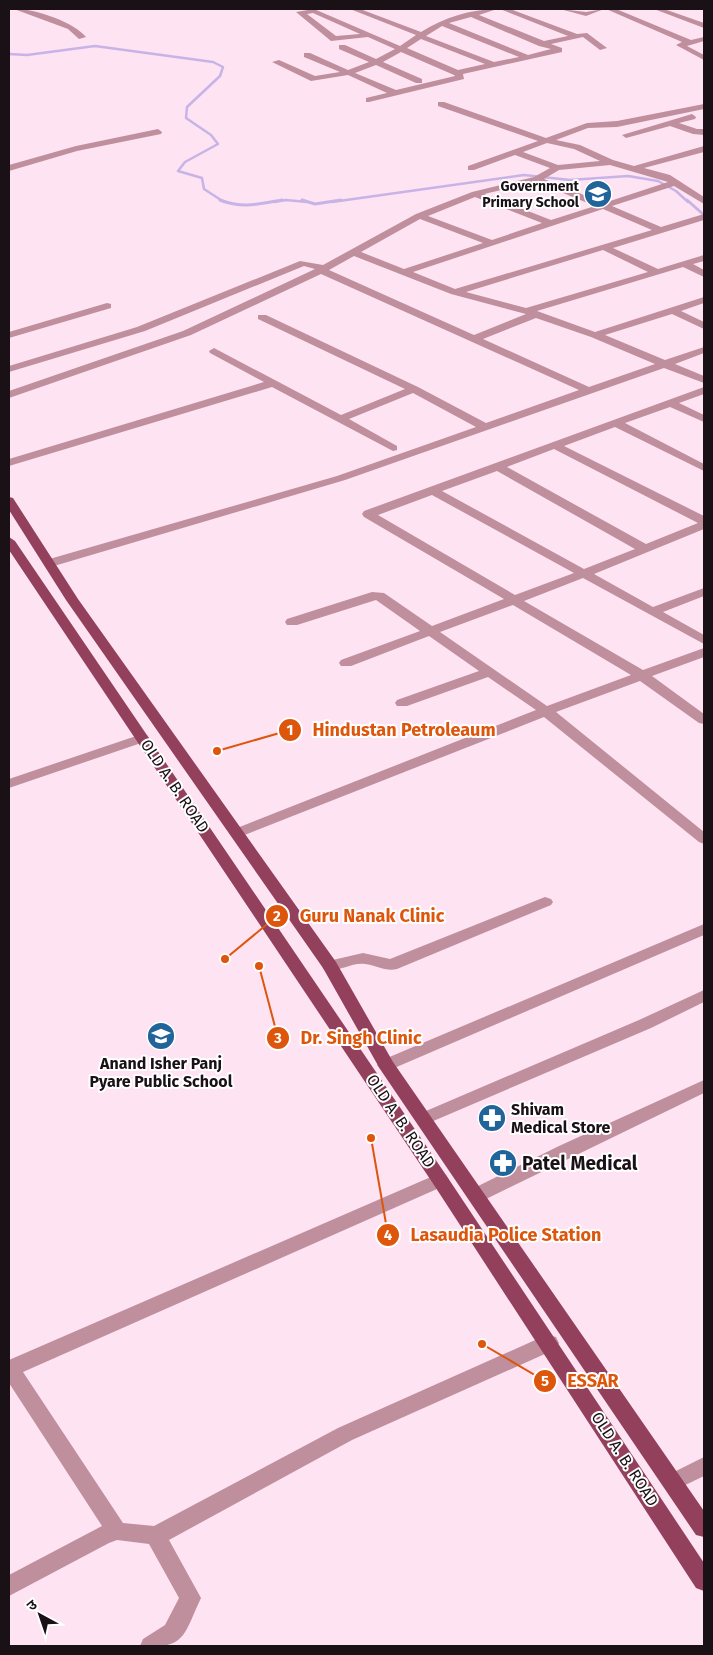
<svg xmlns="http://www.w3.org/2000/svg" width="713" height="1655" font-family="'Fira Sans','Noto Sans Devanagari',sans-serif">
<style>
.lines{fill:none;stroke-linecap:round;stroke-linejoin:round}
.stream-far1{stroke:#c8b3e7;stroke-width:2.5}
.stream{stroke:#c8b3e7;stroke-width:3}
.minor{fill:#c08f9d;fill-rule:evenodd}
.major{fill:#92405c;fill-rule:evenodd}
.labels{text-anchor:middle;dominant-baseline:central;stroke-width:4;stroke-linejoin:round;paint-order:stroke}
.far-poi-label{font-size:14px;font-weight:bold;fill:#191116;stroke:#fff;text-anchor:end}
.street-label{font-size:16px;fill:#191116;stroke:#fff}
.poi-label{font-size:16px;font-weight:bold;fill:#191116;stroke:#fff}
.near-poi-label{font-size:19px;font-weight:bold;fill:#191116;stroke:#fff;text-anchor:start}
.leader{fill:none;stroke:#de550c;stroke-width:2}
.callout-dot{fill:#de550c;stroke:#fff;stroke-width:2}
.mark-label{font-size:15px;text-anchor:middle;font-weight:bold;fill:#fff}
.callout-label{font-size:18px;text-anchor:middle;font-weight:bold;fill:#de550c;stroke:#fff;stroke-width:4;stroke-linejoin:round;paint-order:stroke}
</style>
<rect width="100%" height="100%" fill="#fee3f3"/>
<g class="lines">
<path class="stream-far1" d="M9,54L27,55L95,46L213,62L223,67L220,76L187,107L186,118L211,135L218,144L185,162L178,171L202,178L204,189L224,202
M274,202L286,200L307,202
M332,202L524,175L570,180L628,176L658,181L676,191L688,202"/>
<path class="stream" d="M220,200C243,209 259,204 282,200
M302,200L315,204L341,200
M687,200L704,215"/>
<path class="minor" d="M14,9C33,8 74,22 86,37L79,39L68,29Z
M314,9L400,46L416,35L350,9H360L421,32C443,18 471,9 497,9L479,15L544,41L568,36L500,9H510L577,34L587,33L607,48L600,50L583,37L551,44L562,48V52L463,74L464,79L369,102H366V98L387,93L348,75L311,81L272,62L279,60L315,76L340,72L304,57V53H310L348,70L369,62L339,49V45H345L376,59L395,49L368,37L331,41L296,12ZM313,13L360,34L336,36L307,14ZM471,17L539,46L551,49L528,55L449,23ZM442,26L519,57L494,62L426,36ZM421,39L485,64L458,70L407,48ZM401,52L454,75L455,76L396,90L355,73L376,65L416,83H422V79L383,62Z
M560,9L586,12L604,9L586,16Z
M606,9H616L691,40L704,37V41L687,46L704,55V60L676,45L682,42Z
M654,9H664L704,23V28Z
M438,102H444L546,138L587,123L617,121L704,104V109L617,127L588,128L556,140L580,145L613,160L634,166L704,146V152L644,168L670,175L704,197V204L674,186L612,206L661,227L704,214V220L613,248L658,269L704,255V261L693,264L704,270V277L683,267L537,311L595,332L704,297V303L681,311L704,322V329L672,314L605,335L665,360L704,347V353L675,364L704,376V383L664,368L345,480L54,566H46L44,563L46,560L337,476L476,427L413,393L349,419L397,446V450L393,451L272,387L9,466V459L264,382L210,353L209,351L214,348L341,415L405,389L258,319V315H266L418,387L486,423L579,390L321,274L191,335L9,398V391L183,331L315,269L304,266L145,331L9,372V366L137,327L300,261L323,265L416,214L472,192L534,177L550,168L515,155L474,170H468V166L538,141L438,106ZM547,143L574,149L600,161L558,165L523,152ZM610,165L668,182L604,203L544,179L559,170ZM536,182L595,206L551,220L484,194ZM475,197L542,223L492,240L428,216ZM603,209L652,230L455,289L413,272ZM420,219L483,243L404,269L361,252ZM603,250L648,272L526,308L466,292ZM354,256L451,294L526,314L474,335L329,270ZM536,318L591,337L655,364L589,387L483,339Z
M692,114L696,117L695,119L679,123L697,129H704V135L693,134L670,126L626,138L622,135Z
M158,129L162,132L161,134L77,151L9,171V165L76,146Z
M107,303L111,304V308L9,338V332Z
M704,387V394L679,403L704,415V422L670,407L625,423L704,464V471L615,427L564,446L704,516V529L594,574L653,607L704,588V596L663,612L704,635V644L583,578L524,601L643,670L704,648V657L652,676L704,714V724L699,723L640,681L556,712L704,832V844L699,842L544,717L242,836H232L229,833L232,830L536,710L488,677L407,706H397L395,703L397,700L479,671L429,636L351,666H341L339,663L341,660L420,631L376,600L297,625H287L285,622L287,619L372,592L384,593L432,626L504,599L364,517L362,514L364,511ZM554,449L698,523L646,544L507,467ZM497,471L635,549L584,569L442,491ZM432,495L574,573L515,595L378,515ZM513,605L631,675L547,706L440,632Z
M142,734L147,735L149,738L147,741L9,788V779Z
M545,897L551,899L553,902L551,905L397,969C386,972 376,965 365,964C351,962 338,973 324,970L322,966L324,962L363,953L390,959Z
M704,924V935L392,1069H380L377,1065L380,1061Z
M704,990V1002L651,1028L431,1122L425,1124L419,1122L416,1118L419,1114L639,1020Z
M704,1080V1093L484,1200L477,1202L470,1200L468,1195L470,1190L559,1146Z
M440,1173L446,1175L449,1180L446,1185L23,1372L123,1523L154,1526L338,1428L542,1337L549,1335L556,1337L559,1343L556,1349L352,1440L169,1540L201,1598C183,1636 186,1649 140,1646L143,1639L165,1625L179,1598L149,1544L117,1540L109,1543L9,1596V1575L102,1526L9,1383V1360Z
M704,1457V1476L673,1491L666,1488L662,1482L666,1476Z"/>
<path class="major" d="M9,497L13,498L78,599L336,962L393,1062L704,1511V1537L696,1535L380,1069L323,968L66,600L9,510Z
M9,537L15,541L446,1175L704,1563V1591L696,1588L434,1185L9,550Z"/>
</g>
<defs>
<symbol id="school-disc" viewBox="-11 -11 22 22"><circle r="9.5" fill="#206499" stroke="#fff"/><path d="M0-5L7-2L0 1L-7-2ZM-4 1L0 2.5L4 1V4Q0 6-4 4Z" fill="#fff"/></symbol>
<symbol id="pharmacy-disc" viewBox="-11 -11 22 22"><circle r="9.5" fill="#206499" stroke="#fff"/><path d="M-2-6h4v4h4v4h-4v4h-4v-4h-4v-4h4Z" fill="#fff"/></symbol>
</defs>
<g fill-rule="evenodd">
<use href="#school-disc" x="582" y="178" width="32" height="32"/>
<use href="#school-disc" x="145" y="1020" width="32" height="32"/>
<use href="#pharmacy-disc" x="476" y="1102" width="32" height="32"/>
<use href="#pharmacy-disc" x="487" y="1147" width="32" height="32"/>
</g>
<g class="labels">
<g class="far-poi-label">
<text x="579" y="186">Government<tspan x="579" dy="16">Primary School</tspan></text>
</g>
<g class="street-label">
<text transform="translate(175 786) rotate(56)">OLD A. B. ROAD</text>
<text transform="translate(401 1121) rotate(56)">OLD A. B. ROAD</text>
<text transform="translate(625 1459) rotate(57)">OLD A. B. ROAD</text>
</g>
<g class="poi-label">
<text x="161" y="1063">Anand Isher Panj<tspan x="161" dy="18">Pyare Public School</tspan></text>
<text x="511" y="1109" text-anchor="start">Shivam<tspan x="511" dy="18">Medical Store</tspan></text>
</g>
<g class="near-poi-label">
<text x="522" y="1163">Patel Medical</text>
</g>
</g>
<path class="leader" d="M217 751L290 730M225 959L277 916M259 966L278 1038M371 1138L388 1235M482 1344L545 1381"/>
<g class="callout-dot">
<circle cx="217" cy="751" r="5"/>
<circle cx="225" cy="959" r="5"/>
<circle cx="259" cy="966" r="5"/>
<circle cx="371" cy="1138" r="5"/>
<circle cx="482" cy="1344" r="5"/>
<circle cx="290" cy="730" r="12"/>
<circle cx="277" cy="916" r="12"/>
<circle cx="278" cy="1038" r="12"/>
<circle cx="388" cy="1235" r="12"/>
<circle cx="545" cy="1381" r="12"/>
</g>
<g class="mark-label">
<text x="290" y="735">1</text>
<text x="277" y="921">2</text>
<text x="278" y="1043">3</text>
<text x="388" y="1240">4</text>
<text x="545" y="1386">5</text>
</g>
<g class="callout-label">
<text x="404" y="736">Hindustan Petroleaum</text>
<text x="372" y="922">Guru Nanak Clinic</text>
<text x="361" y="1044">Dr. Singh Clinic</text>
<text x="506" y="1241">Lasaudia Police Station</text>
<text x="593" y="1387">ESSAR</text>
</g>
<rect width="713" height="1655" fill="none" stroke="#191116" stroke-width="20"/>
<g transform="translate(40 1615) rotate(320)" stroke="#ffffff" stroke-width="4" paint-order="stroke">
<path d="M0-4L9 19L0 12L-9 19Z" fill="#191116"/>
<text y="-8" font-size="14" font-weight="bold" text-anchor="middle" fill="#191116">उ</text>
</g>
</svg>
